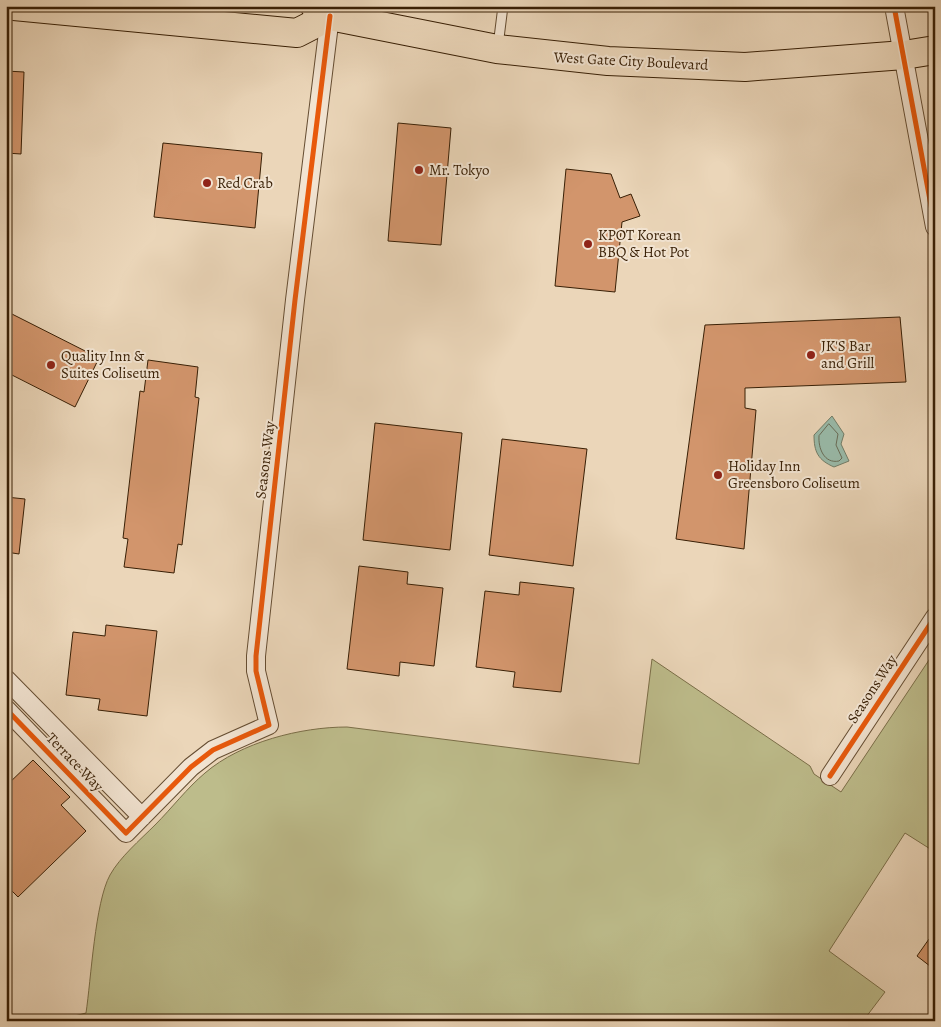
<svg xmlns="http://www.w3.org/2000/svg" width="941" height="1027" font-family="Alegreya,serif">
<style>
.green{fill:#bdbc8b;stroke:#7a6e48}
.water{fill:#99baa9;stroke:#727c67}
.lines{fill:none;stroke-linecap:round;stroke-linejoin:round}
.shore{stroke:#686c57;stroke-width:1}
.building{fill:#d2956c;stroke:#381f05}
.service-casing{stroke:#654d32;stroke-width:11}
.minor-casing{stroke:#654d32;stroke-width:20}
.primary-casing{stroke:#381f05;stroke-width:30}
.service{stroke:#f2e4d2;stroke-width:9}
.minor{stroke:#f2e4d2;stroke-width:18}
.primary{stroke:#ebd6b9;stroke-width:28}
.cycleway-casing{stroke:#f2e4d2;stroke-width:8}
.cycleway{stroke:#e8590c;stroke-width:5}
.poi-dot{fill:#8f2418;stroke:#f2e4d2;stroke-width:2}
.labels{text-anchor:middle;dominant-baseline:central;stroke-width:4;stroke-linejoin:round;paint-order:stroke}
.street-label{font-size:15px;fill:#381f05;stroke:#f2e4d2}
.poi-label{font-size:15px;fill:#381f05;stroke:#f2e4d2;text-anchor:start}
</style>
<rect width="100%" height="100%" fill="#ebd6b9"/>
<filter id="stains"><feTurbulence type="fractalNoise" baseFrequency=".004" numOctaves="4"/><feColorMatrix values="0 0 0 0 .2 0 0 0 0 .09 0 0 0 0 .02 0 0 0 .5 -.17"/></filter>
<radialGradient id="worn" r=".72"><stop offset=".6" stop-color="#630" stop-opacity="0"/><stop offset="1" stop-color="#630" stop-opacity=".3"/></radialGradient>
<path class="green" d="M935,651V852L905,833L829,951L885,992L863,1021H55L86,1013C91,980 95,902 110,875C120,857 140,840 155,825C172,808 187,788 205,773C241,742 301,727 347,727L639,764L652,659L810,766L814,774L841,792Z"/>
<path class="water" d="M832,416L844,434L841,444L849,461L834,467C818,460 814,452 814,435Z"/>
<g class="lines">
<path class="shore" d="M829,424L838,434L836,445L842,458L839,461C824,464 818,448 819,436Z"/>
</g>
<path class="building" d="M6,71L24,72L21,154L6,153Z
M398,123L451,128L441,245L388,241Z
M163,143L262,153L255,228L154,217Z
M566,169L611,174L620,198L631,194L640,216L622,222L615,292L555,286Z
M6,311L99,358L75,407L6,372Z
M900,317L906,382L745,388V408L756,410L744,549L676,539L705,325Z
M148,360L198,367L195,397L199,398L182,545L178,544L174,573L124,567L128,539L123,538L140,391L144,392Z
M375,423L462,433L450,550L363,540Z
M502,439L587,449L573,566L489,555Z
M6,497L25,499L19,554L6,552Z
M359,566L408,572L407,584L443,588L434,666L400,662L399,676L347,669Z
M520,582L574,588L561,692L513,687L515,672L476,667L485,591L519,595Z
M106,625L157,631L147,716L98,710L100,699L66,695L73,632L105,636Z
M33,760L70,797L61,805L86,831L18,897L6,885V786Z
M929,939L935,944V970L917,956Z"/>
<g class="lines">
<defs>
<path id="service" d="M498,46L503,6"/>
<path id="minor" d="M894,6L935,227
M6,679L142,817
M6,709L126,833L191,767L213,750L269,725L256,671V656L295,300L330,16
M830,776L935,617"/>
<path id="primary" d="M14,6L297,33L330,16
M315,6L330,16L497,49L608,61L745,67L904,55L935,50"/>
</defs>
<use href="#service" class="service-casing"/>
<use href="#minor" class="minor-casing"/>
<use href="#primary" class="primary-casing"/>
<use href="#service" class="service"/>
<use href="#minor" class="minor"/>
<use href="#primary" class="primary"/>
<defs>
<path id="cycleway" d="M894,6L935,227
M6,709L126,833L191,767L213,750L269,725L256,671V656L295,300L330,16
M830,776L935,617"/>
</defs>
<use href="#cycleway" class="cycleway-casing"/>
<use href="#cycleway" class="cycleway"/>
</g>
<g class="poi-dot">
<circle cx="419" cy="170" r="5"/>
<circle cx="207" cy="183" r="5"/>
<circle cx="588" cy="244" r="5"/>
<circle cx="811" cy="355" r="5"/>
<circle cx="51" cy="365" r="5"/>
<circle cx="718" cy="475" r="5"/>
</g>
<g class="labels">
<g class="street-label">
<text transform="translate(631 61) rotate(3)">West Gate City Boulevard</text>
<text transform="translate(265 460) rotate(-83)">Seasons Way</text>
<text transform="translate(872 689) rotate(-57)">Seasons Way</text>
<text transform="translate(75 762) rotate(46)">Terrace Way</text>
</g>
<g class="poi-label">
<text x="429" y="170">Mr. Tokyo</text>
<text x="217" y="183">Red Crab</text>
<text x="598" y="235">KPOT Korean<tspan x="598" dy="17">BBQ &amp; Hot Pot</tspan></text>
<text x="821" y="346">JK'S Bar<tspan x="821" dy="17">and Grill</tspan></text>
<text x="61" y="356">Quality Inn &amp;<tspan x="61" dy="17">Suites Coliseum</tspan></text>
<text x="728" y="466">Holiday Inn<tspan x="728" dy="17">Greensboro Coliseum</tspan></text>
</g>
</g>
<rect width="941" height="1027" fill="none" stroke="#ebd6b9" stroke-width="25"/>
<rect x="8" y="8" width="926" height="1012" fill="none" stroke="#381f05" stroke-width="2.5"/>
<rect x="12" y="12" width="916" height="1002" fill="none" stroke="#381f05"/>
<rect width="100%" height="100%" filter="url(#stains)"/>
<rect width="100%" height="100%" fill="url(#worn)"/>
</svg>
